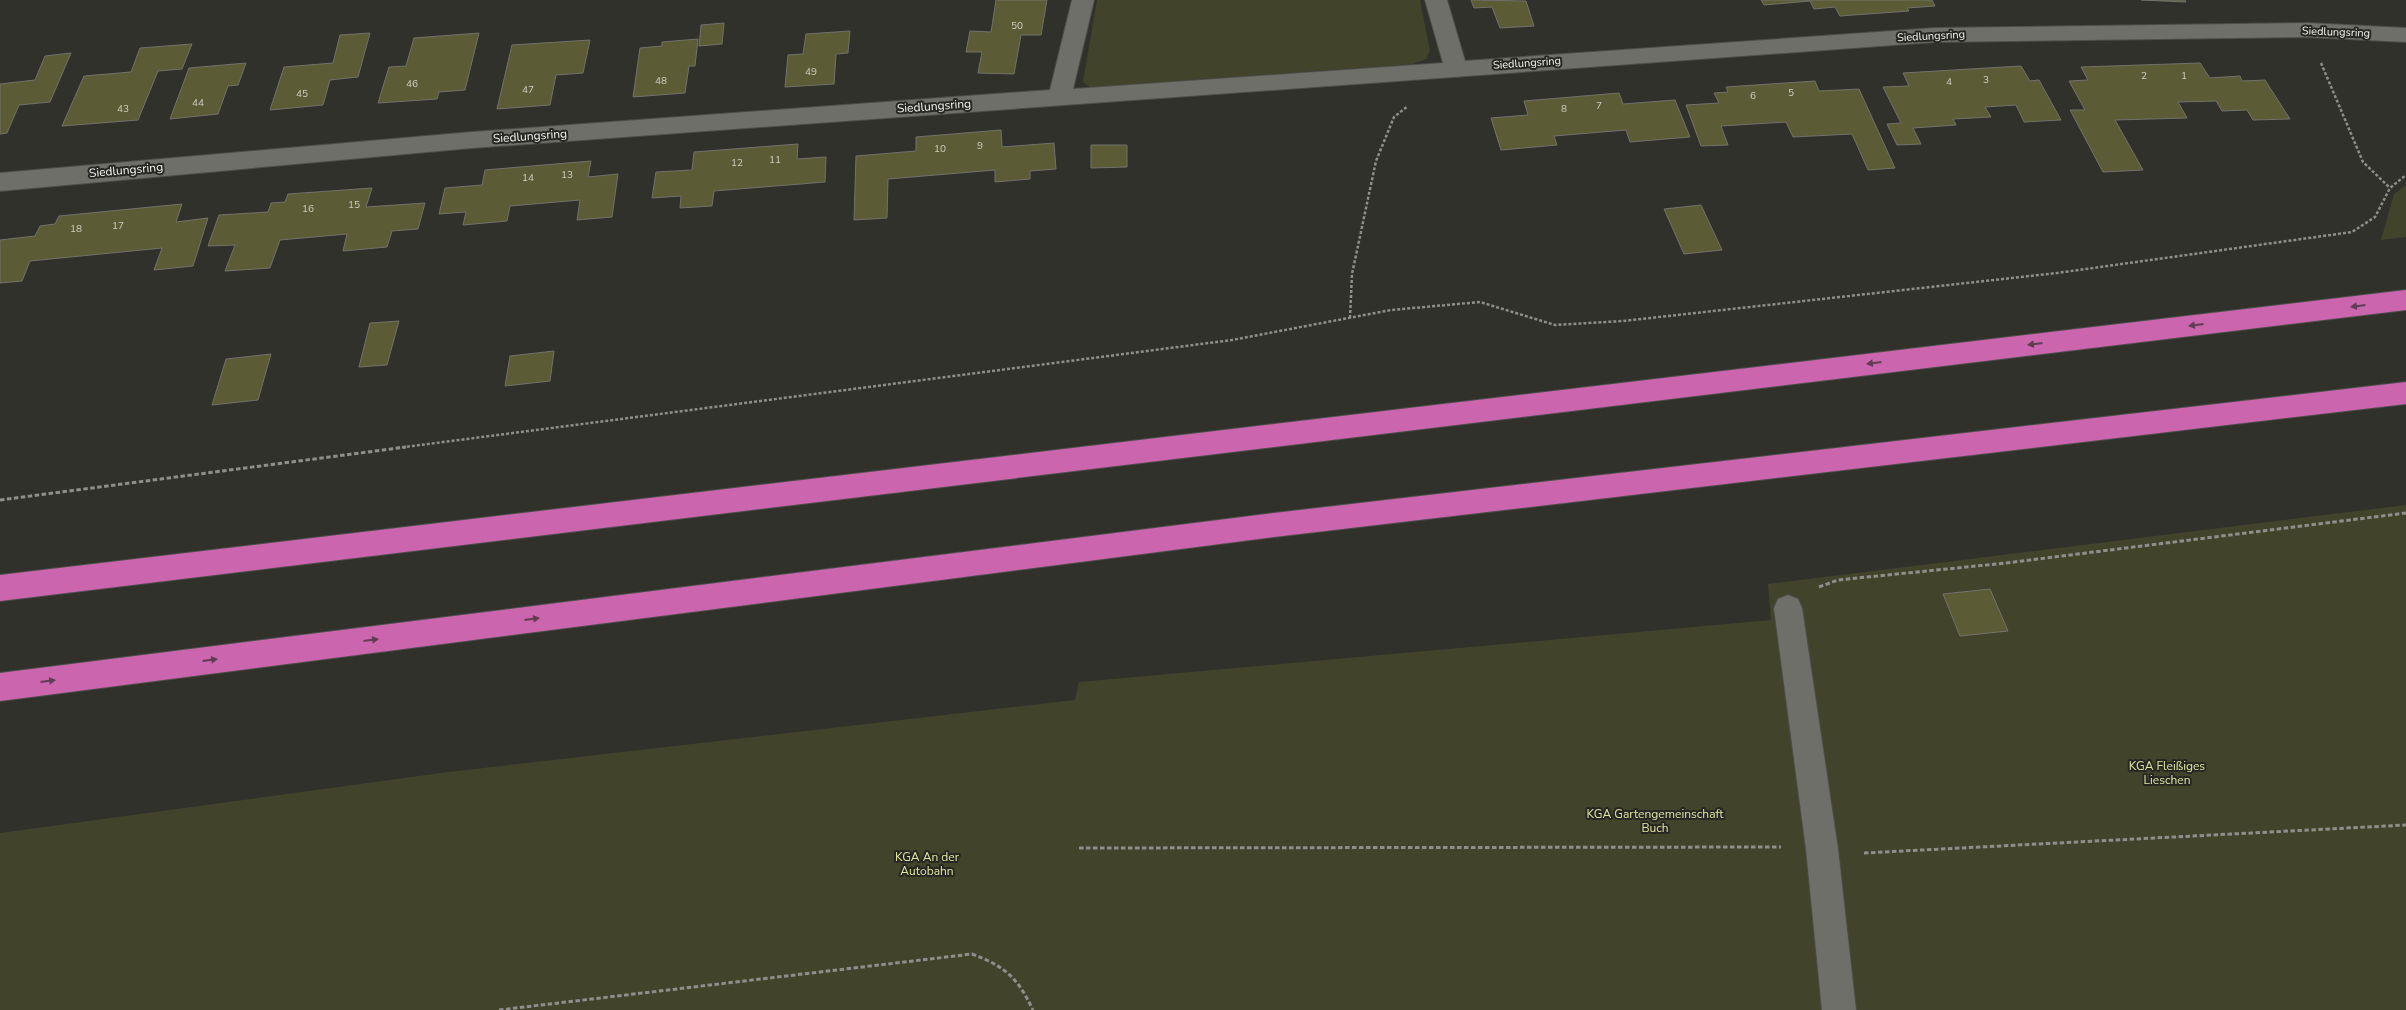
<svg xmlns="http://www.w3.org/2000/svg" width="2406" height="1010" font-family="'Nunito Sans',sans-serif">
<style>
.green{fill:#42432b}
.building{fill:#5b5c35;stroke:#72726c}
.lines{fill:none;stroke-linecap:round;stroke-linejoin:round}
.minor-casing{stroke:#4d4e49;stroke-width:2}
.highway-casing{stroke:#4d4e49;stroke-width:2}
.path-far1{stroke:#8e8e8a;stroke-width:2.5;stroke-dasharray:3 2;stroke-linecap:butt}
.path{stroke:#8e8e8a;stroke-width:3;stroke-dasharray:4.5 2.5;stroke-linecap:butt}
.minor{fill:#6f6f69;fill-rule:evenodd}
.highway{fill:#ca65ae;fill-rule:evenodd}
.oneway{fill:#5f3d53}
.labels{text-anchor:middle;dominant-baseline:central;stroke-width:4;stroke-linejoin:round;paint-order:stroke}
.number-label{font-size:10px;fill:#cecec2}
.far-street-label{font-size:11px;fill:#f4f4f1;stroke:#262722}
.street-label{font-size:12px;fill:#f4f4f1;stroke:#262722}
.park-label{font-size:12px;fill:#e2e4a0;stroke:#262722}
</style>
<rect width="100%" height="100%" fill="#30312b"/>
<path class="green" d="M1097,0H1420L1430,51L1426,59L1413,64L1090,87L1083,82Z
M2406,185V237L2381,240L2394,194Z
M2406,505V1010H0V833L448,772L1075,700L1079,682L1771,620L1768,584Z"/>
<path class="building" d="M996,0H1047L1041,35H1021L1014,74L978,73L982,52H966L970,31L991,32Z
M1471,0L1526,1L1534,26L1500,28L1492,7L1474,8Z
M1761,0H1932L1935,6L1907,8L1909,11L1840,16L1835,7L1814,9L1810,1L1764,5Z
M2141,0H2185L2186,2Z
M724,23L722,44L699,46L701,25Z
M850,31L848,53L836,54L834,84L785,87L788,55L803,54L806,34Z
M370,33L358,77L330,80L323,105L270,110L284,67L333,63L340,35Z
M479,33L465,90L439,92L437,99L378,103L389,67L406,66L414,38Z
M698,39L695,66H689L685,93L633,97L640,48L662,46V42Z
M590,40L583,73L556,75L550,105L497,109L512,45Z
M192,44L182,69L158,71L138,120L62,126L84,76L131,72L140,48Z
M71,53L50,102L19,105L7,133L0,134V84L35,80L45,56Z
M246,63L238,85L228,86L218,114L170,119L189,68Z
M2200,63L2210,78L2240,76L2242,81L2265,80L2290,119L2253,120L2247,110L2222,111L2216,101L2178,102L2187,118L2115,120L2143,170L2103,172L2070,110H2085L2069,81L2088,80L2081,67Z
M2021,66L2030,81L2039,80L2061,120L2024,122L2016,105L1985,107L1991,117L1953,119L1956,125L1913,128L1921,144L1897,145L1887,124L1901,123L1883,87L1909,86L1903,73Z
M1815,81L1819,91L1859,89L1895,168L1868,170L1852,134L1793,137L1786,122L1721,126L1728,145L1701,146L1686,105L1719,103L1714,93L1728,92L1726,87Z
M1619,93L1623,104L1675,100L1690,137L1630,142L1626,130L1554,136L1557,145L1501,150L1491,118L1528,115L1524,101Z
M1001,130L1002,147L1054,143L1056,169L1030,171V179L995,182V170L888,179L887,218L854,220L856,156L916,151V137Z
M798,144L797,159L826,157L825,182L714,191L712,206L680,208L681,196L652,198L656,172L692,170L694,152Z
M1091,145H1127V167L1091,168Z
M591,161L588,177L618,174L612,217L577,220L580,200L510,206L507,221L463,225L466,212L439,214L445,188L482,185L485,170Z
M372,188L366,207L425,203L418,229L392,231L387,247L343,251L347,234L280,240L270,268L225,271L235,245L208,246L219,215L268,212L271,203L285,202L288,194Z
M182,204L176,222L208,218L193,266L154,270L162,248L30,261L22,281L0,283V240L35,236L40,226L55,224L59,216Z
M1701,205L1722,250L1684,254L1664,209Z
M399,321L387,365L359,367L370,323Z
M554,351L550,381L505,386L510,356Z
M271,354L258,400L212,405L226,359Z
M1990,589L2008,631L1960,636L1943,594Z"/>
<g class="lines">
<defs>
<path id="minor" d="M1072,0H1094L1073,89L1443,63L1425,0H1447L1465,61L1935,28L2308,23L2406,28V42L2308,37L1935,42L472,148L0,191V173L472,132L1050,90Z
M1788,595L1798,599L1802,608L1838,849L1856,1010H1822L1806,849L1774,608L1778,599Z"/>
<path id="highway" d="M2406,290V310L0,601V575Z
M2406,382V404L1274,537L0,701V673L1274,513Z"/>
</defs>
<use href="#minor" class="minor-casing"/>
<use href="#highway" class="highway-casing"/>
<path class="path-far1" d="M2321,63L2363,162L2390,188
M1350,318L1352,274L1376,161L1394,117L1408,106
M397,448L1232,340L1391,310L1480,302L1555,325L1623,321L2057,273L2352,232L2375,217L2390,188L2406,175"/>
<path class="path" d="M0,500L406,447
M1819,587L1838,580L2006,563L2406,513
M1079,848L1781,847
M1864,853L2406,825
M499,1010L972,954C1006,967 1017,977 1033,1010"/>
<use href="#minor" class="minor"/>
<use href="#highway" class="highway"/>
</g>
<defs><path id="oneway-solid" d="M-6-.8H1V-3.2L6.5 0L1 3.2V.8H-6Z" transform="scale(1.25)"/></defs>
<g class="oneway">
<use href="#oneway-solid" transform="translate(2358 306) rotate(173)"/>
<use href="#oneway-solid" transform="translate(2196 325) rotate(173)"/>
<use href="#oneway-solid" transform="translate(2035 344) rotate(173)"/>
<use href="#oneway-solid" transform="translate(1874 363) rotate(173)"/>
<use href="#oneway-solid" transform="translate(532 619) rotate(-7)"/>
<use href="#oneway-solid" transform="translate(371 640) rotate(-7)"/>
<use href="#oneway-solid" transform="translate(210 660) rotate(-7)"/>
<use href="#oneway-solid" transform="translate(48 681) rotate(-7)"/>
</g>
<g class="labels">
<g class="number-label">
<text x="1017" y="26">50</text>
<text x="811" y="72">49</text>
<text x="2144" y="76">2</text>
<text x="2184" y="76">1</text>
<text x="1986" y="80">3</text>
<text x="661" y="81">48</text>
<text x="1949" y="82">4</text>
<text x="412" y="84">46</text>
<text x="528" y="90">47</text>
<text x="1791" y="93">5</text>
<text x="302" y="94">45</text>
<text x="1753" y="96">6</text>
<text x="198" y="103">44</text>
<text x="1599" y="106">7</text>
<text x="123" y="109">43</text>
<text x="1564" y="109">8</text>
<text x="980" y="146">9</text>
<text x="940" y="149">10</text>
<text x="775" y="160">11</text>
<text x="737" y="163">12</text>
<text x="567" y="175">13</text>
<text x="528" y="178">14</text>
<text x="354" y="205">15</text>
<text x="308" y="209">16</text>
<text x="118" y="226">17</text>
<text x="76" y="229">18</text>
</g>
<g class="far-street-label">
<text transform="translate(2336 32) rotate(2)">Siedlungsring</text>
<text transform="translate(1931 36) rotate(-3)">Siedlungsring</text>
<text transform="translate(1527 63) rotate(-4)">Siedlungsring</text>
</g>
<g class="street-label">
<text transform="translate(934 106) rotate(-4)">Siedlungsring</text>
<text transform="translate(530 136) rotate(-4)">Siedlungsring</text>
<text transform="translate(126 170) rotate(-5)">Siedlungsring</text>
</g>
<g class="park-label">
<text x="2167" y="766">KGA Fleißiges<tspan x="2167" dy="14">Lieschen</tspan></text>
<text x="1655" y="814">KGA Gartengemeinschaft<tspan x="1655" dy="14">Buch</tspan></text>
<text x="927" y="857">KGA An der<tspan x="927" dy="14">Autobahn</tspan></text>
</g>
</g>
</svg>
